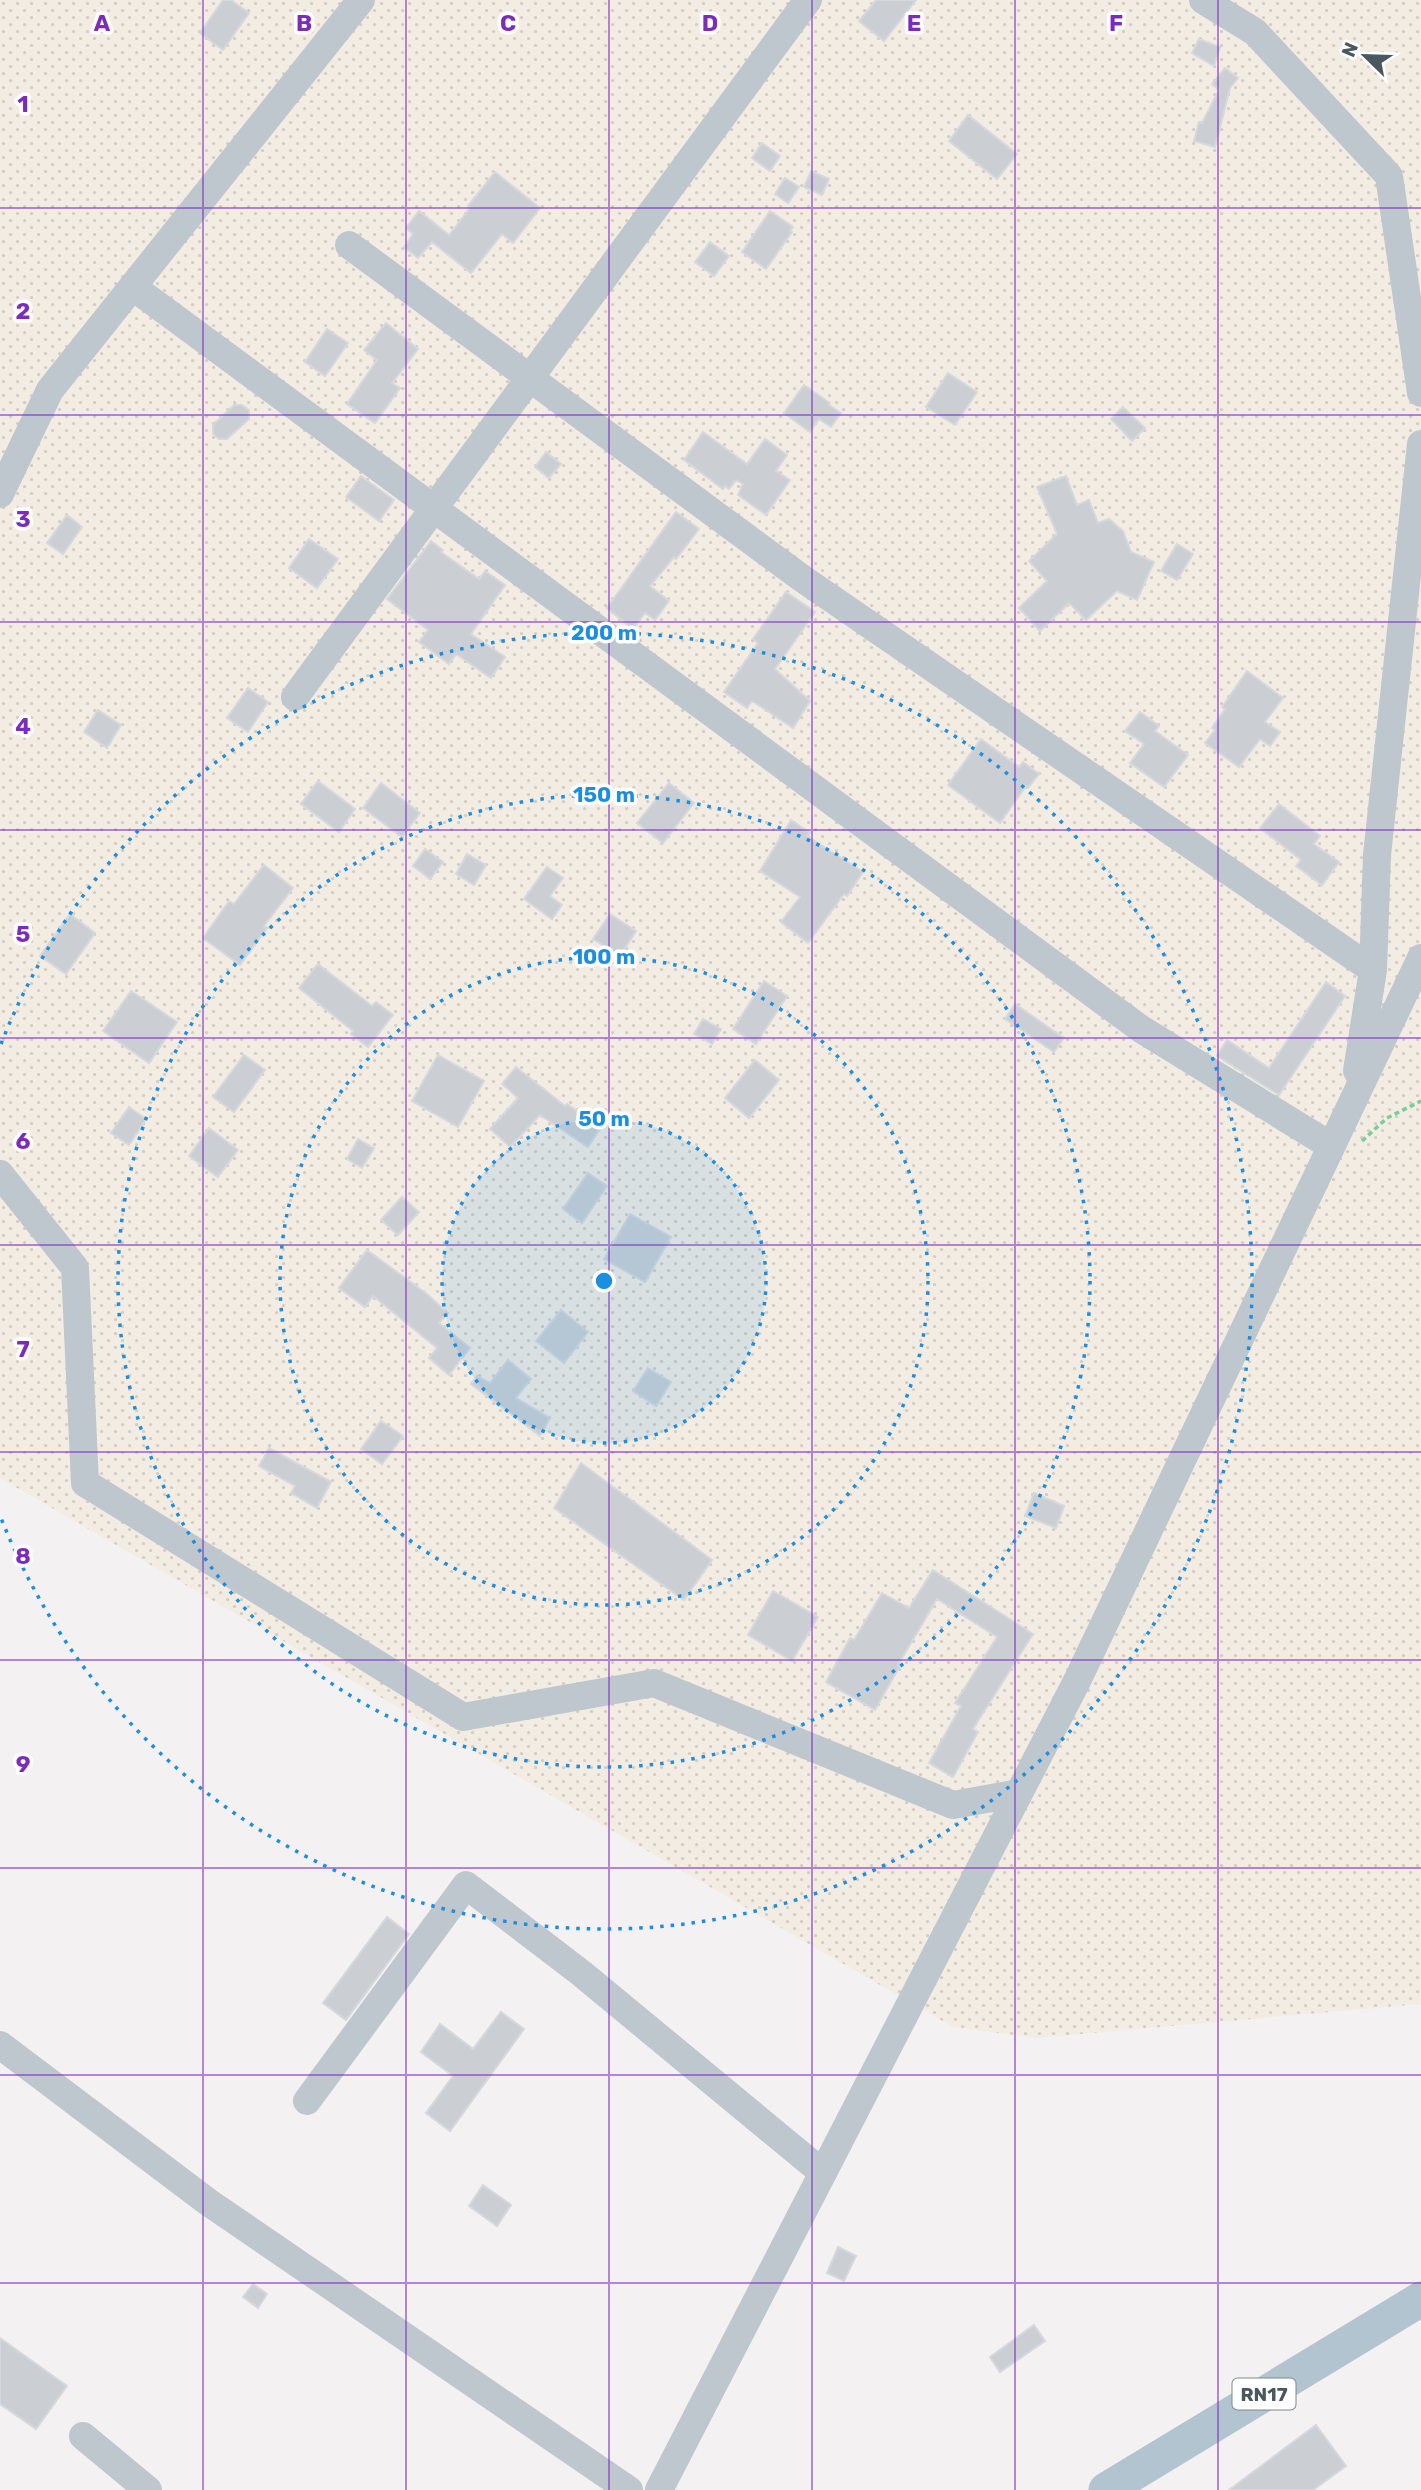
<svg xmlns="http://www.w3.org/2000/svg" width="1421" height="2490" font-family="Rubik,sans-serif">
<style>
.sand{fill:url(#sand-dots)}
.building{fill:#cbcfd3;stroke:#d5d8dc;stroke-width:2}
.lines{fill:none;stroke-linecap:round;stroke-linejoin:round}
.path{stroke:#79cd98;stroke-width:3.5;stroke-dasharray:5 3.5;stroke-linecap:butt}
.minor{stroke:#bdc7cd;stroke-width:28}
.major{stroke:#b1c4cf;stroke-width:35}
.grid{fill:none;stroke:#7b2cbf;stroke-width:2;stroke-opacity:0.55}
.ring{fill:none;stroke:#1c8ee2;stroke-width:3.5;stroke-dasharray:3.5 7}
.labels{text-anchor:middle;dominant-baseline:central;stroke-width:7;stroke-linejoin:round;paint-order:stroke}
.shield{fill:#fff;stroke:#80898e;stroke-width:2}
.shield-label{font-size:19px;font-weight:bold;fill:#49575e}
.grid-label{font-size:23px;text-anchor:middle;font-weight:bold;fill:#7b2cbf;stroke:#fff;stroke-width:7;stroke-linejoin:round;paint-order:stroke}
.centre{fill:#1c8ee2;stroke:#fff;stroke-width:3.5}
.ring-label{font-size:21px;text-anchor:middle;font-weight:bold;fill:#1c8ee2;stroke:#fff;stroke-width:7;stroke-linejoin:round;paint-order:stroke}
</style>
<defs>
<pattern id="sand-dots" width="8" height="8" patternUnits="userSpaceOnUse" patternTransform="scale(1.75)"><rect width="8" height="8" fill="#f3ece2"/><path d="M2 2h.1M6 6h.1" fill="none" stroke="#d2ccc4" stroke-width="1.8" stroke-linecap="round"/></pattern>
</defs>
<rect width="100%" height="100%" fill="#f3f1f1"/>
<path class="sand" d="M0,0H1421V2004L1036,2038L953,2027L0,1478Z"/>
<path class="building" d="M223,0H231L249,13L223,50L200,33Z
M876,0H916L884,41L859,21Z
M1199,39L1220,47L1214,66L1192,53Z
M1225,68L1238,78L1230,88L1215,147L1194,141L1199,122L1202,123L1219,90L1212,84Z
M968,115L1017,154L997,179L949,141Z
M762,143L780,156L770,171L752,158Z
M811,171L829,179L822,195L804,187Z
M495,172L540,208L513,243L502,234L471,273L432,242L418,258L404,247L413,234L406,228L419,211L449,235L470,208L468,206Z
M785,178L799,187L788,203L775,194Z
M770,211L793,227L790,231L792,232L766,269L742,252Z
M710,242L729,256L714,276L695,262Z
M386,323L418,349L392,383L400,388L375,423L347,404L377,360L364,350Z
M327,329L348,343L325,376L305,362Z
M948,373L977,392L955,425L926,407Z
M804,385L830,403L829,405L841,413L831,427L819,419L810,432L784,413Z
M234,405H242L249,410V419L227,439H219L213,434V425Z
M1123,407L1145,428L1132,441L1111,419Z
M703,432L747,464L765,439L787,455L776,471L790,480L766,515L738,495L743,484L736,480L729,489L725,486L723,489L684,460Z
M546,452L561,464L549,478L535,467Z
M361,476L394,500L379,521L346,497Z
M1066,476L1077,505L1089,500L1098,523L1109,519L1123,531L1131,552L1154,562L1137,600L1117,591L1086,620L1069,603L1040,631L1019,608L1047,581L1029,561L1057,534L1037,487Z
M676,512L699,529L676,559L674,557L650,586L669,601L655,620L645,613L633,629L607,608Z
M67,515L82,527L63,554L47,543Z
M309,539L338,559L317,588L289,568Z
M431,541L443,550L441,552L479,579L485,571L505,585L471,634L505,657L491,678L456,654L449,664L419,642L428,630L387,599Z
M1177,544L1193,554L1177,580L1161,571Z
M786,592L815,612L775,669L810,701L793,728L752,701L747,708L724,692L758,643L753,639Z
M1247,671L1283,698L1265,722L1280,732L1270,746L1260,739L1239,767L1205,743L1215,730L1212,728L1225,709L1222,707Z
M248,688L268,702L248,732L227,718Z
M98,710L121,725L107,748L84,732Z
M1140,712L1159,726L1155,731L1188,755L1164,787L1130,763L1144,744L1125,731Z
M981,739L1019,767L1023,762L1039,774L1028,788L1026,786L1000,823L948,785Z
M318,781L355,809L339,832L301,804Z
M381,783L420,813L402,837L363,808Z
M669,783L694,803L663,843L637,823Z
M1279,804L1320,836L1314,844L1339,862L1322,885L1296,866L1301,860L1260,828Z
M791,820L810,833L807,836L863,872L847,896L844,894L808,943L781,922L800,897L760,871Z
M425,849L443,862L430,879L413,866Z
M467,854L486,865L474,885L456,874Z
M264,865L293,888L264,926L267,928L240,965L203,938L229,901L234,904Z
M547,867L563,878L550,896L562,905L552,919L524,899Z
M70,914L95,933L66,974L40,956Z
M610,914L636,931L620,956L593,939Z
M318,964L372,1006L376,1002L393,1015L368,1047L351,1034L353,1031L299,988Z
M764,981L787,996L756,1044L733,1029Z
M1326,982L1345,996L1279,1095L1217,1056L1227,1040L1269,1068Z
M131,991L177,1022L149,1063L103,1031Z
M1015,1004L1064,1038L1054,1052L1005,1019Z
M703,1019L721,1029L712,1044L694,1034Z
M244,1055L265,1070L234,1112L213,1097Z
M438,1055L484,1081L458,1127L412,1101Z
M755,1060L779,1080L749,1118L725,1098Z
M516,1067L565,1106L567,1104L601,1127L588,1147L540,1115L510,1147L490,1129L518,1098L502,1084Z
M129,1107L146,1119L129,1145L111,1133Z
M209,1128L238,1150L218,1177L189,1156Z
M358,1139L374,1148L362,1168L347,1159Z
M588,1173L607,1186L582,1223L563,1209Z
M402,1197L419,1212L398,1235L381,1220Z
M630,1214L671,1237L645,1282L604,1259Z
M367,1250L427,1294L448,1313L439,1323L470,1348L449,1375L429,1358L437,1348L373,1296L365,1307L339,1288Z
M561,1310L588,1332L564,1363L536,1341Z
M508,1360L531,1379L516,1398L550,1418L540,1436L471,1384L477,1376L490,1383Z
M648,1368L671,1382L656,1406L633,1391Z
M381,1421L403,1436L382,1464L361,1449Z
M269,1448L331,1482L317,1508L291,1493L295,1486L259,1466Z
M581,1463L712,1560L684,1600L554,1508Z
M1034,1493L1064,1506L1056,1528L1025,1516Z
M933,1570L1033,1634L973,1729L978,1732L953,1777L929,1763L961,1706L955,1703L997,1637L937,1599L898,1665L900,1666L875,1710L826,1682L850,1638L854,1640L882,1593L909,1608Z
M773,1591L818,1617L792,1661L748,1635Z
M387,1917L409,1934L346,2020L323,2003Z
M501,2012L524,2029L450,2131L426,2113L453,2076L421,2052L440,2024L473,2049Z
M483,2185L511,2205L497,2226L469,2206Z
M838,2247L856,2256L844,2281L827,2273Z
M253,2284L267,2294L258,2308L243,2297Z
M1034,2325L1045,2341L1000,2372L990,2357Z
M0,2338L67,2386L36,2429L0,2404Z
M1316,2425L1346,2466L1313,2490H1229Z"/>
<g class="lines">
<path class="path" d="M1362,1141L1387,1118L1421,1101"/>
<path class="minor" d="M1203,0L1255,32L1389,176L1421,393
M349,245L803,579L1373,970
M133,287L1141,1029L1331,1146
M0,494L50,390L361,0
M295,697L808,0
M1357,1071L1373,970L1377,855L1421,444
M0,1174L75,1268L85,1483L463,1717L654,1683L953,1805L1019,1793
M0,2045L208,2202L629,2490
M307,2101L466,1885L581,1973L823,2173
M83,2436L148,2490
M659,2490L1077,1681L1421,958"/>
<path class="major" d="M1106,2490L1421,2299"/>
</g>
<path class="grid" d="M203,0V2490M406,0V2490M609,0V2490M812,0V2490M1015,0V2490M1218,0V2490M0,208H1421M0,415H1421M0,622H1421M0,830H1421M0,1038H1421M0,1245H1421M0,1452H1421M0,1660H1421M0,1868H1421M0,2075H1421M0,2283H1421"/>
<circle cx="604" cy="1281" r="162" fill="#1c8ee2" fill-opacity=".12"/>
<g class="ring">
<circle cx="604" cy="1281" r="162"/>
<circle cx="604" cy="1281" r="324"/>
<circle cx="604" cy="1281" r="486"/>
<path d="M1 1044A648 648 0 1 1 1 1518"/>
</g>
<g class="labels">
<rect class="shield" x="1232.5" y="2378.5" width="63" height="31" rx="5"/>
<g class="shield-label">
<text x="1264" y="2394">RN17</text>
</g>
</g>
<g class="grid-label">
<text x="102" y="31">A</text>
<text x="304" y="31">B</text>
<text x="508" y="31">C</text>
<text x="710" y="31">D</text>
<text x="914" y="31">E</text>
<text x="1116" y="31">F</text>
<text x="23" y="112">1</text>
<text x="23" y="319">2</text>
<text x="23" y="527">3</text>
<text x="23" y="734">4</text>
<text x="23" y="942">5</text>
<text x="23" y="1149">6</text>
<text x="23" y="1357">7</text>
<text x="23" y="1564">8</text>
<text x="23" y="1772">9</text>
</g>
<circle cx="604" cy="1281" r="10" class="centre"/>
<g class="ring-label">
<text x="604" y="640">200 m</text>
<text x="604" y="802">150 m</text>
<text x="604" y="964">100 m</text>
<text x="604" y="1126">50 m</text>
</g>
<g transform="translate(1365 56) rotate(293)" stroke="#ffffff" stroke-width="5" paint-order="stroke">
<path d="M0-5L12 26L0 18L-12 26Z" fill="#49575e"/>
<text y="-10" font-size="19" font-weight="bold" text-anchor="middle" fill="#49575e">N</text>
</g>
</svg>
